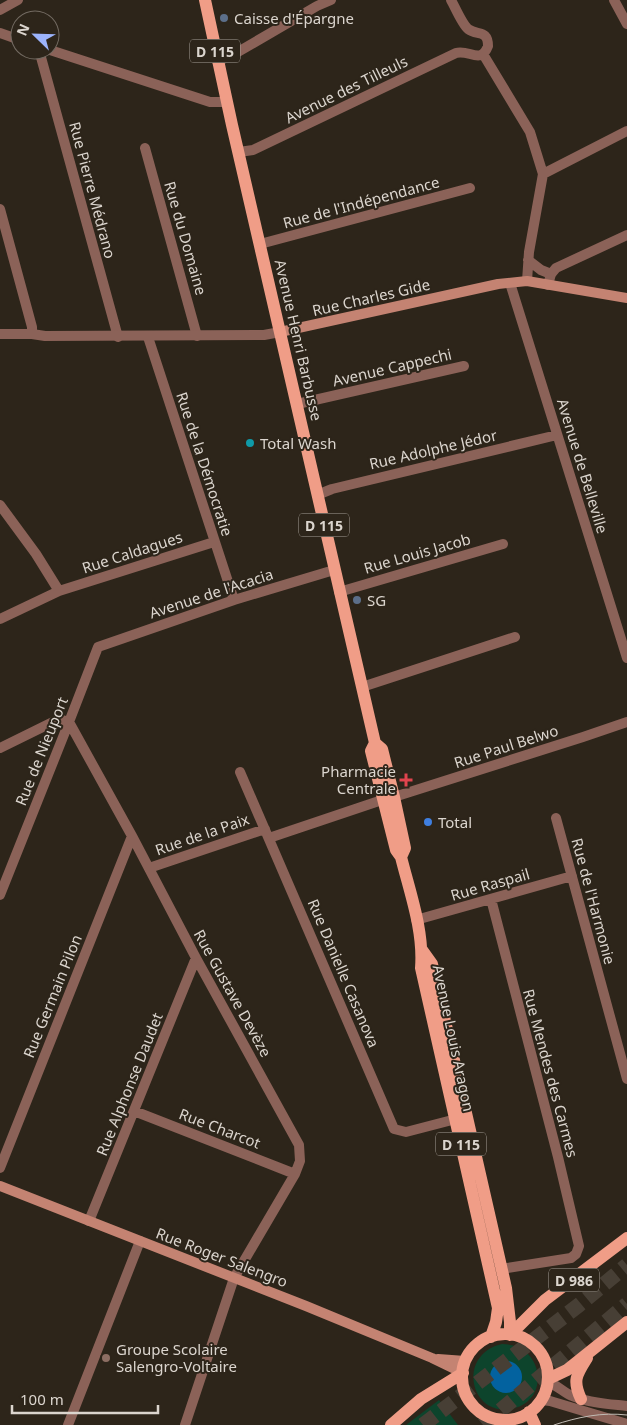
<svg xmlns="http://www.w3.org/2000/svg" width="627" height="1425" font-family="'Noto Sans',sans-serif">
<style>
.green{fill:#0d442c}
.water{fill:#03629f}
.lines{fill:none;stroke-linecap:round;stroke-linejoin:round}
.motorway-tunnel{stroke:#473f35;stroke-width:15;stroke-dasharray:15 8;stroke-linecap:butt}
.minor{stroke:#8b6258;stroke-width:10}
.tertiary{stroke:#8b6258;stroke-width:10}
.secondary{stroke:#c48372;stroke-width:10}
.primary{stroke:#f09d87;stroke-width:12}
.tram{stroke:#c2bcb5;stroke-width:1}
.service-dot{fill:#5c6f8a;stroke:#2d251a;stroke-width:2}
.culture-dot{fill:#0f9aa8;stroke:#2d251a;stroke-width:2}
.health-dot{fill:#e0444e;stroke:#2d251a;stroke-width:2}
.shop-dot{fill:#3f7fe0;stroke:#2d251a;stroke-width:2}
.education-dot{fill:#8d6e63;stroke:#2d251a;stroke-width:2}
.labels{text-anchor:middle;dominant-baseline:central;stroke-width:4;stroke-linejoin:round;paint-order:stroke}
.shield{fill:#2d251a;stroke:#a7a098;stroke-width:1}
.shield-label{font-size:14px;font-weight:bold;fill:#dbd5ce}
.poi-label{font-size:15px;fill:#dbd5ce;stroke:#2d251a;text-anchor:start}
.street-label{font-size:15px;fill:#dbd5ce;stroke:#2d251a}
</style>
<rect width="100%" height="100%" fill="#2d251a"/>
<path class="green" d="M502,1344C545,1344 551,1402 511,1409C469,1416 457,1354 502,1344Z
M439,1400L458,1425H406Z"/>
<path class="water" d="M490 1377a16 16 0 1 1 32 0a16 16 0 1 1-32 0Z"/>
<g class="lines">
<path class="motorway-tunnel" d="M423,1425L579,1305L627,1265
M483,1425L627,1304"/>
<path class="minor" d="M614,0L627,24
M0,10L18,0
M0,33L20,40
M39,50L118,337
M50,50L210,102H227
M483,54L530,132L543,174L529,252L527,281
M217,61L231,56L317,6L331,0
M145,148L197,336
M239,152L253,150L456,53C469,49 481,65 488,46C488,29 477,36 468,29C462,24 455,7 451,0
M543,174L627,131
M0,209L32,327V334
M260,244L470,188
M528,260L541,270L551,274
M510,283L627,658
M148,337L234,600
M297,404L464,366
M317,495L332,489L557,435
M0,505L36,554L59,591
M339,592L503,544
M0,619L59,591L214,542
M362,687L515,637
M69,722L132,836L196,958L299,1145L300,1161L295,1174L234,1278L185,1425
M0,748L59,719L69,722
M240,772L394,1129L406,1132L456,1119
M394,797L583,737L627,722
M556,818L627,1079
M269,838L382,800
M149,868L265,829
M0,895L69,722L98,647L234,600L334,570
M491,899L558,1157L579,1246L576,1254L571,1258L501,1269
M416,920L572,876
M134,1111L295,1174
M0,1168L132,836
M89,1221L196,958
M68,1425L140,1241"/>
<path class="tertiary" d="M548,285L551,274L556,268L627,235
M0,334H32L45,336L264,335L280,332
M547,1382C556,1384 563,1392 572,1396C589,1403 609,1404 627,1406
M541,1400L550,1401L627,1424"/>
<path class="secondary" d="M280,332L498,284L527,281L627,298
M0,1186L306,1306L432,1358L463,1373
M438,1359L465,1361"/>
<path class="primary" d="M205,0L232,125L375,743L371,751L396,850L401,857C410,893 424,931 421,968L498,1308L496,1322L491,1337
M375,743L382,749L394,797L405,848L401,857
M422,950L432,964L506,1288L510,1322V1335
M462 1377a43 43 0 1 1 86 0a43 43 0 1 1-86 0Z
M510,1335L545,1300L627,1238
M548,1379L567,1370L627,1322
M581,1399C572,1380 577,1374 587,1358
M529,1412L535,1425
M391,1425L421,1399L463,1373"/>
<path class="tram" d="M554,1425C578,1417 602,1412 627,1415"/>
</g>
<g class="service-dot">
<circle cx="224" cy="18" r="5"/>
<circle cx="357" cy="600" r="5"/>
</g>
<circle class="culture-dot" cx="250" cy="443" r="5"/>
<path class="health-dot" d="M403.5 772.5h5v5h5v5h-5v5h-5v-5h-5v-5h5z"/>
<circle class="shop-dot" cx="428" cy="822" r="5"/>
<circle class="education-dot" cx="106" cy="1358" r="5"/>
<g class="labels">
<g class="shield">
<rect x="190" y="39.5" width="50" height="23" rx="4"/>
<rect x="299" y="513.5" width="50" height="23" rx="4"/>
<rect x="436" y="1132.5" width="50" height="23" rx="4"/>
<rect x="549" y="1268.5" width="50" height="23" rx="4"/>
</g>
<g class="shield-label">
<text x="215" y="51">D 115</text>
<text x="324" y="525">D 115</text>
<text x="461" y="1144">D 115</text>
<text x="574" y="1280">D 986</text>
</g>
<g class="poi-label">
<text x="234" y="18">Caisse d'Épargne</text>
<text x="260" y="443">Total Wash</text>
<text x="367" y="600">SG</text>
<text x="396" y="771" text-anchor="end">Pharmacie<tspan x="396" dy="17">Centrale</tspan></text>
<text x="438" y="822">Total</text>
<text x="116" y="1349">Groupe Scolaire<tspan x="116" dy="17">Salengro-Voltaire</tspan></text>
</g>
<g class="street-label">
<text transform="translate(346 89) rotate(-26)">Avenue des Tilleuls</text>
<text transform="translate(93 190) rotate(75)">Rue Pierre Médrano</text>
<text transform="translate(361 202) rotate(-15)">Rue de l'Indépendance</text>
<text transform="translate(186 238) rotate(74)">Rue du Domaine</text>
<text transform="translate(371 297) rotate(-13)">Rue Charles Gide</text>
<text transform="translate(299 340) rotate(77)">Avenue Henri Barbusse</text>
<text transform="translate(392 367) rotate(-13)">Avenue Cappechi</text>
<text transform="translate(433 449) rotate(-13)">Rue Adolphe Jédor</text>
<text transform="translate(205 464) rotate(72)">Rue de la Démocratie</text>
<text transform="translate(583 466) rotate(73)">Avenue de Belleville</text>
<text transform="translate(132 552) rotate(-18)">Rue Caldagues</text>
<text transform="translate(417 553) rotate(-16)">Rue Louis Jacob</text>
<text transform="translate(211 593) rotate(-18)">Avenue de l'Acacia</text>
<text transform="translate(506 746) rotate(-18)">Rue Paul Belwo</text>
<text transform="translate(41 751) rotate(-68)">Rue de Nieuport</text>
<text transform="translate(202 834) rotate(-19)">Rue de la Paix</text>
<text transform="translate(490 884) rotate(-16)">Rue Raspail</text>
<text transform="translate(594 901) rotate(75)">Rue de l'Harmonie</text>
<text transform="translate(344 973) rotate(67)">Rue Danielle Casanova</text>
<text transform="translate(233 993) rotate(61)">Rue Gustave Devèze</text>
<text transform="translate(52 996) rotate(-68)">Rue Germain Pilon</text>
<text transform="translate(454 1038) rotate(78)">Avenue Louis Aragon</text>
<text transform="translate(551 1073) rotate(75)">Rue Mendes des Carmes</text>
<text transform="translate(129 1084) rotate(-68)">Rue Alphonse Daudet</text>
<text transform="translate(220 1128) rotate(21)">Rue Charcot</text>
<text transform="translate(222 1257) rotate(21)">Rue Roger Salengro</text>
</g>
</g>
<g transform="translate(35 35) rotate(293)"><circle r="24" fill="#2d251a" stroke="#736b62"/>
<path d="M0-4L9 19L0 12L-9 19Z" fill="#9cb4fd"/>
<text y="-8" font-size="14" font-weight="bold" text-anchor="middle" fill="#dbd5ce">N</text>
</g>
<path d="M12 1405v8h146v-8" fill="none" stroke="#dbd5ce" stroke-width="2.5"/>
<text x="20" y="1405" font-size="15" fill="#dbd5ce" stroke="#2d251a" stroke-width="4" paint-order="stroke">100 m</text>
</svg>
